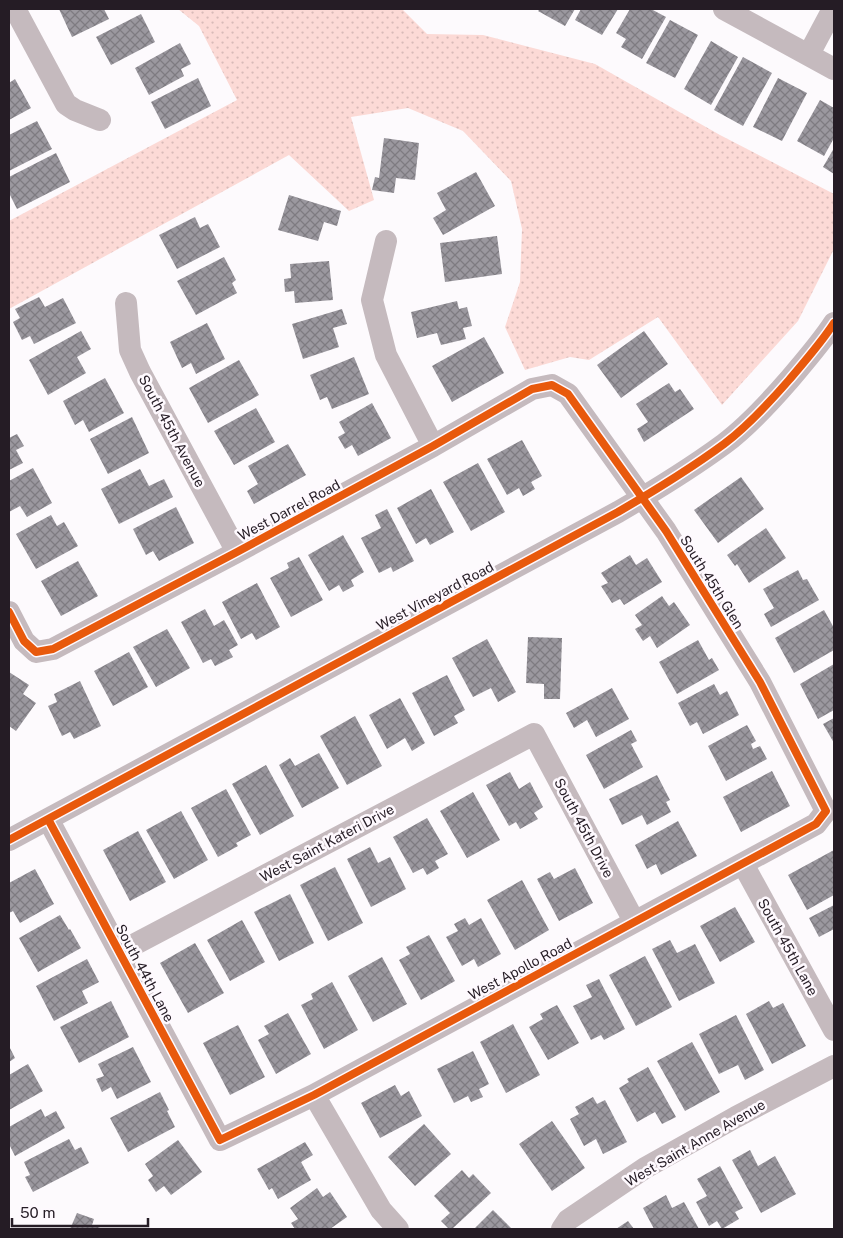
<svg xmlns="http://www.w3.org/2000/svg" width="843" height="1238" font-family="'Public Sans',sans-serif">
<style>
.park{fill:url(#park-dots)}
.building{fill:url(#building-cross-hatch)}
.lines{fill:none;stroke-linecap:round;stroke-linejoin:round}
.minor{stroke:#c5babe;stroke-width:22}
.cycleway-casing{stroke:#fef9fe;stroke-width:11}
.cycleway{stroke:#e8590c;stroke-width:8}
.labels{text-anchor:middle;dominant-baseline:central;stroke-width:5;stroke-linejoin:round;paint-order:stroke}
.street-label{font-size:14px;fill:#251c25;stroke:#fef9fe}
</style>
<defs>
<pattern id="park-dots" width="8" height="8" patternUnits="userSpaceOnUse" patternTransform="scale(1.25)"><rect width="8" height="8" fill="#fcdad6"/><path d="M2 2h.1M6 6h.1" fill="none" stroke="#d8bab8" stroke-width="1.8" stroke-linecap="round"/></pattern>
<pattern id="building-cross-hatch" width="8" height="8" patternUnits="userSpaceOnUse" patternTransform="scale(1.25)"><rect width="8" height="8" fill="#9b989f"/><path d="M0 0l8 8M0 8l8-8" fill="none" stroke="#7e7b81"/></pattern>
</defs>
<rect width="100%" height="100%" fill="#fdfafd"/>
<path class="park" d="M178,9H402L427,34L483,35L595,64L720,135L834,194V249L798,321L722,405L658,317L589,360L570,357L525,370L505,327L520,282L522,229L511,181L463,131L408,108L351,117L374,200L349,211L289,155L9,309V221L237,100L199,26Z"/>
<path class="building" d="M59,9H104L109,19L72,37Z
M540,9H575L565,26L538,11Z
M581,9H618L602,35L575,20Z
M630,9H651L666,17L642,59L621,47L626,39L616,33Z
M141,14L155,42L111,65L96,37Z
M670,20L698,35L675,78L646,63Z
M711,41L738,57L711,105L684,89Z
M180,43L191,64L181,69L184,76L149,95L135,68Z
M743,57L772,73L743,126L714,110Z
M198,78L211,106L165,129L151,102Z
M778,78L807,93L782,141L753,127Z
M15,79L31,108L9,120V83Z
M820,100L834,108V138L824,156L797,141Z
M37,121L52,149L9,171V135Z
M384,138L419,143L415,180L396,178L394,193L372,190L375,177L379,178Z
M834,148V174L823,167Z
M56,153L70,182L17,209L9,193V177Z
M476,172L495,206L443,235L433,218L446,210L437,193Z
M289,195L341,211L337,226L324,222L318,241L278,230Z
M195,217L200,228L208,224L220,247L177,269L159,235Z
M497,236L502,274L445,282L440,243Z
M224,257L236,280L232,283L237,293L196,315L177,281Z
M329,261L333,300L295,303L294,291L285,292L284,279L291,278L290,264Z
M39,297L45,307L63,298L76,323L34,344L30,336L22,340L13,322L20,318L15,309Z
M457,301L459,309L467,307L472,326L463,328L466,339L441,345L437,333L417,338L411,312Z
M342,309L347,324L333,328L339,347L303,359L292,324Z
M207,323L225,359L196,374L191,363L182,368L170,342Z
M81,331L91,349L77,357L86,373L48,395L29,360Z
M644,331L668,364L621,398L597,365Z
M484,337L504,373L452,402L432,366Z
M354,357L369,394L332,409L327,397L320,400L310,375Z
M239,360L259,395L208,423L189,388Z
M105,378L124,413L89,432L83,420L75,425L63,401Z
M669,383L675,392L680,389L694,409L644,442L637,429L648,422L636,404Z
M372,403L391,438L358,456L352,445L345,449L338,437L345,433L339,422Z
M256,408L275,442L234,465L214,431Z
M132,417L149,453L108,474L90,439Z
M17,434L24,446L16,450L23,463L9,470V438Z
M522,440L542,476L531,482L535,489L523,496L519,488L507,495L487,459Z
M288,444L306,475L254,504L247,491L258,484L248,466Z
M478,463L505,512L471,531L443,482Z
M33,468L52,503L27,517L20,506L9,512V481Z
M140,469L149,486L164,479L173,497L119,524L101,489Z
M741,477L764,509L718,543L694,510Z
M431,489L454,532L430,545L426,538L416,544L397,508Z
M176,507L194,543L159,561L153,551L146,555L133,529Z
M387,509L414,561L393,572L391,567L379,573L361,538L381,528L375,515Z
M51,515L57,526L64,522L78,546L36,569L16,534Z
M766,528L786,558L749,583L737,564L735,566L727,555Z
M343,535L364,572L351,580L354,586L343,592L339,585L329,591L308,555Z
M630,555L636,565L647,558L662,582L624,605L620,599L612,603L601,586L608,583L601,573Z
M299,557L323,600L291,617L270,578L289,568L287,563Z
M78,561L98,596L61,616L41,581Z
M798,570L803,580L807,579L819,600L771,627L764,614L774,608L763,589Z
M257,583L280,627L256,640L252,633L241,639L222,602Z
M662,596L669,606L674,602L690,625L657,648L650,636L643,641L635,629L642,625L635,615Z
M205,609L214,626L224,620L238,645L229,650L233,657L215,666L211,659L203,663L181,622Z
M824,610L834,628V650L794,673L775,638Z
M167,629L190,668L156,687L133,647Z
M528,637L562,638L560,699H544V684L526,683Z
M487,639L516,692L498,702L491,688L473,697L452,658Z
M698,640L709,660L712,658L719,670L677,694L659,662Z
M129,652L148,687L113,706L94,671Z
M834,664V710L818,719L800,684Z
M9,672L29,685L23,694L36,703L16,731L9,726Z
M447,675L465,710L454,716L458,723L434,736L412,693Z
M80,681L101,726L74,739L70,732L62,736L48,706L57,702L54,694Z
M714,684L720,695L727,691L739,715L703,734L697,722L690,726L678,703Z
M612,688L629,719L596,737L587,720L574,728L566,713Z
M400,698L425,743L412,751L405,738L387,749L369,715Z
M355,716L382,766L347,785L320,736Z
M834,718V743L823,724Z
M747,725L756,741L751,744L753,749L760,746L767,759L726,781L708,746Z
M631,730L637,741L631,744L643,767L604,789L586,755Z
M319,753L339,788L302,808L279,765L290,758L295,766Z
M266,765L294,816L260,835L232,784Z
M772,771L790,806L741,832L723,797Z
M510,772L519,789L530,782L543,807L534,813L538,819L520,829L516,822L509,826L486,785Z
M657,775L670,800L666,802L671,812L647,825L642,815L622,825L609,799Z
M226,789L251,835L236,843L238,846L218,857L191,808Z
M473,792L500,840L467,858L440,811Z
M181,811L208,860L174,879L146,830Z
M427,818L448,854L435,861L439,868L427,875L423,868L413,873L393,837Z
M678,821L697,856L661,875L656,864L647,869L635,845Z
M138,831L166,882L130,901L103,850Z
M370,847L378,863L390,857L406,889L371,907L347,859Z
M834,850V895L807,910L788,875Z
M335,867L363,923L328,941L300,885Z
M575,868L593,903L559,921L537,879L550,872L554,879Z
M35,869L54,904L20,923L13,911L9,913V883Z
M522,880L549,930L515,950L487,900Z
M290,894L314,943L279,961L254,912Z
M834,905V929L819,937L809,918Z
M735,907L755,942L720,962L700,926Z
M60,915L69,930L70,929L81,948L38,972L19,938Z
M465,918L469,925L481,918L501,954L478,967L474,959L462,966L446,937L458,931L454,924Z
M242,920L265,962L230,981L207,940Z
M429,935L455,981L421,1000L399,960L410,954L406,947Z
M670,940L677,953L695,944L715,983L679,1001L652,949Z
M195,943L224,993L188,1013L160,963Z
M645,956L672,1007L636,1026L609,975Z
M382,957L407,1004L373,1022L348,976Z
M87,959L99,982L82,991L88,1003L54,1021L36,986Z
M599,979L625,1029L604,1040L601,1035L591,1040L573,1006L592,997L586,985Z
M332,982L358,1030L324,1049L301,1005L313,999L311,994Z
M111,1001L129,1037L79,1063L60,1027Z
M769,1001L773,1008L783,1003L806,1046L772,1064L746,1014Z
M557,1005L579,1043L548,1060L529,1027L543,1019L540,1014Z
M288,1013L311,1054L276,1074L258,1040L269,1034L264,1026Z
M736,1015L764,1070L745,1080L738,1065L719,1074L699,1034Z
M513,1024L540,1075L506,1093L480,1042Z
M238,1025L265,1077L230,1095L203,1043Z
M692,1042L720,1092L685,1111L657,1061Z
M9,1046L15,1058L9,1062Z
M133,1047L151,1082L117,1099L111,1087L102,1092L96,1079L104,1076L98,1064Z
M473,1051L489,1084L479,1089L483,1097L471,1102L468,1096L454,1103L437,1069Z
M28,1064L43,1091L9,1110V1075Z
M648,1067L676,1117L662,1124L655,1112L637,1122L619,1088L629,1082L627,1079Z
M395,1085L401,1096L409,1091L422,1116L380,1138L361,1103Z
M160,1092L169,1110L167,1111L175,1127L128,1152L110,1118Z
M593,1097L597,1104L605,1100L627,1142L603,1154L596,1139L584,1146L570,1119L579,1114L575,1107Z
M41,1109L45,1117L56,1111L65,1128L15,1156L9,1144V1127Z
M552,1121L585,1168L552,1191L519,1144Z
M424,1124L451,1154L415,1186L388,1157Z
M69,1139L75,1150L81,1147L89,1163L33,1192L25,1177L30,1175L24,1162Z
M178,1140L202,1172L171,1195L164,1186L156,1192L148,1180L153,1176L145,1164Z
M305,1142L313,1155L301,1162L311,1180L278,1199L272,1188L269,1190L257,1169Z
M750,1150L758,1166L775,1156L796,1194L761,1213L732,1160Z
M720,1166L743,1208L735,1212L739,1219L722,1229L717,1221L709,1226L696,1202L707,1196L697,1179Z
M462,1170L469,1178L473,1174L491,1193L452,1229H449L441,1221L450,1213L434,1196Z
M317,1188L323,1197L330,1192L347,1217L330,1229H295L291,1223L298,1219L290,1208Z
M666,1195L672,1208L684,1202L699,1229H654L643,1208Z
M493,1210L512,1229H474Z
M77,1213L94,1219L92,1225L103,1229H70Z
M628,1221L634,1229H616Z"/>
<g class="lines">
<path class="minor" d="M15,9L66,104L75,110L100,120
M724,9L834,69
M809,54L833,9
M386,241L372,300L386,355L433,446
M126,303L130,350L140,372L237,552
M9,612L24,641L36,652L53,649L237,552L433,446L532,389L552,385L568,394L666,531L760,682L826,811L816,824L314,1095L220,1140L48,819
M9,840L618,512C654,491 690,469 724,444C748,426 769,403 789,380C805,361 821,343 834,323
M743,864L834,1030
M120,952L534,734L634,921
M314,1095L381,1210L398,1229
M562,1229L568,1220L645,1168L736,1117L834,1066"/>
<defs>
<path id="cycleway" d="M9,612L24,641L36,652L53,649L237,552L433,446L532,389L552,385L568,394L666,531L760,682L826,811L816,824L314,1095L220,1140L48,819
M9,840L618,512C654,491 690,469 724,444C748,426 769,403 789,380C805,361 821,343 834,323"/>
</defs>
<use href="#cycleway" class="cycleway-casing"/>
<use href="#cycleway" class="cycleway"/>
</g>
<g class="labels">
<g class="street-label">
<text transform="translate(172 431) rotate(62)">South 45th Avenue</text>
<text transform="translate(289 510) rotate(-28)">West Darrel Road</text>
<text transform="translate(712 582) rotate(58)">South 45th Glen</text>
<text transform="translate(435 596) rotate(-28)">West Vineyard Road</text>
<text transform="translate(584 828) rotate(62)">South 45th Drive</text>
<text transform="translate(327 843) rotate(-28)">West Saint Kateri Drive</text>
<text transform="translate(788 947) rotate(61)">South 45th Lane</text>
<text transform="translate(520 969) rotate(-28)">West Apollo Road</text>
<text transform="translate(145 973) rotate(62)">South 44th Lane</text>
<text transform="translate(695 1143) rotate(-30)">West Saint Anne Avenue</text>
</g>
</g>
<rect width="843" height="1238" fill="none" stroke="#251c25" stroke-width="20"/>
<path d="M12 1218v8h136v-8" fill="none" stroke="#251c25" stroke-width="2.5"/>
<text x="20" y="1218" font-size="15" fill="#251c25" stroke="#fef9fe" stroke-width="4" paint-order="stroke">50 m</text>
</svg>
